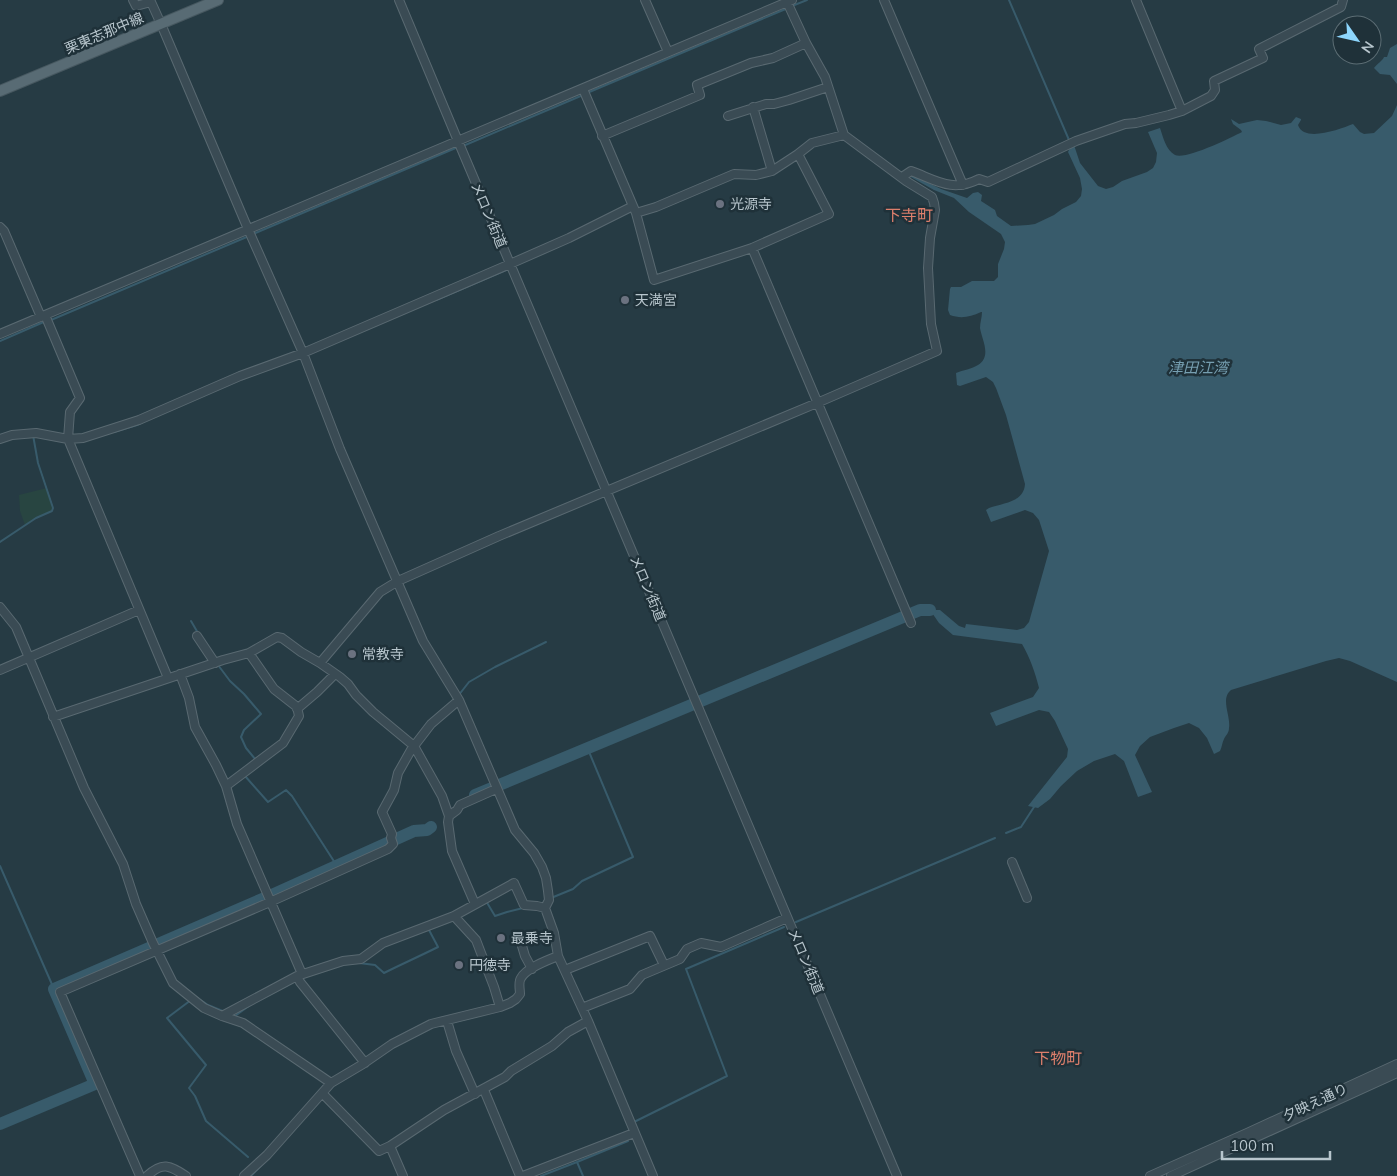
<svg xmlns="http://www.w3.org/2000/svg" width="1397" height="1176" font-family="Mulish,'Noto Sans JP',sans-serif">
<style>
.green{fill:#284541}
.water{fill:#385b6b}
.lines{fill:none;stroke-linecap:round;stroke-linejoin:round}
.stream{stroke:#385b6b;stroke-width:2}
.river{stroke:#385b6b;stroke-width:12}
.minor-casing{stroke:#596971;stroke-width:10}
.major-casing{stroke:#475860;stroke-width:12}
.minor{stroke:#3a4b54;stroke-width:8}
.major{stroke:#586b74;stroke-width:10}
.worship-dot{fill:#6b7280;stroke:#1f3139;stroke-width:2}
.labels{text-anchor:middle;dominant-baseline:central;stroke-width:5;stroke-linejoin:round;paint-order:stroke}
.street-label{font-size:14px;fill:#b8c6cd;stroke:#1f3139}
.poi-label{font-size:14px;fill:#b8c6cd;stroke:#1f3139;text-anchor:start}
.water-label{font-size:15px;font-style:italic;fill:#769fb1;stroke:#1f3139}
.quarter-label{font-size:16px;fill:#de7f6c;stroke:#1f3139}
</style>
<rect width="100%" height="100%" fill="#263b44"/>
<path class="green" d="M47,488L52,508L51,511L36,517L25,525L20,511L19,495Z"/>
<path class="water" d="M1397,44V84L1390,75L1380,74L1374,68C1377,64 1383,60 1384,57H1387L1390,48Z
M1397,105V682L1350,661L1339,658L1326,661L1231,690C1220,699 1231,716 1229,728C1229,733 1226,735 1224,739C1222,743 1222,747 1220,751L1214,754L1207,738L1199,728L1189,723L1174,728L1150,737L1140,746L1135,755L1152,792L1138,797L1124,761L1115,754L1094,761L1077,771L1061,786L1050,799L1038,808L1028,806L1067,757L1068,749L1055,721L1049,712L1039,710L996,726L990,713L1033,697L1039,688C1035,672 1030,658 1022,644L953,635L939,623L930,610H940L959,626L965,628L966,624L1017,630L1024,628L1029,622L1049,551L1039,520L1033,513L1025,510L991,522L986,510L989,508C1004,503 1024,502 1025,484L1006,415L996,388L993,382L986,377L960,386L957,385L956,373C963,370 972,369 978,365C992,356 982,340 980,328C980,323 982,317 982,312H981C970,317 961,319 950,315L948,310L950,289L951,287H961L972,281H994L998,277V264L1004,249L1005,242L1001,234L969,212L954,198L934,190L909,176L910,174L941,189L967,198L973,193L978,192L982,195L981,201L995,210L997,216L1011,226L1028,225L1035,224L1054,215L1062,209L1076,202L1081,196L1082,189L1080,178L1068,152L1070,148L1074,145L1080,163L1098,186L1106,189L1113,187L1122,181L1147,172L1153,168L1156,162L1157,153L1148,132L1160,128C1163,137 1166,150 1175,155C1186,160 1230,138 1242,132L1241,130L1233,124L1231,119L1239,124L1257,120L1266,121L1281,125L1291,123L1296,117L1301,119V120L1298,125C1304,143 1340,129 1353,124L1360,132L1364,134L1374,133L1392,116Z"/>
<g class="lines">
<path class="stream" d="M1009,0L1069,140
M792,6L807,0
M587,93L788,8
M463,146L583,95
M253,234L458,147
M436,300L506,270
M51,320L249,236
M0,341L46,321
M114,432L137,425L145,421
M0,542L36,518L52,511L53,508L38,463L33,435
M191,621L198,633
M218,665L230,681L244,694L261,714L244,730L241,737L246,748L256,760
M458,696L469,682L495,667L546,642
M245,776L268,802L286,790L292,796L337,866
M1006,833L1021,827L1034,807
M0,866L54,989
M551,898L573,889L582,881L633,857L587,747
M486,901L495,916L507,912L523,908
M796,922L995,838
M359,963L375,965L384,973C402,964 420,956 438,947L429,930
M196,997L208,1005L225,1012
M191,1000L167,1018L206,1065L189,1088L195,1096L206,1121L248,1157
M232,1015L235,1016L253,1003
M453,1022L478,1016
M634,1122L727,1076L686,969L784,927
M577,1162L628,1141
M251,1176L282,1143
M541,1176L577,1162L583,1176"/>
<path class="river" d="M475,795L920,610H930
M0,1124L95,1084L54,989L274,894L414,831L427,830L431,827"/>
<defs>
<path id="minor" d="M133,0L136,6L151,2L161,24L248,229L303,353L340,449L423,641L459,700L515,830L534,853L542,867L546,878L548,891L549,900L545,908
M399,0L458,141L897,1176
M645,0L668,52
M884,0L963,185
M1136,0L1182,111
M583,89L636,213L654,280L752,248L829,214L798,154
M753,107L772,171
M728,116L766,104H774L789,100L828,87
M602,136L700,95L697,85L751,63L773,58L806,43
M902,177L911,171C936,180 952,193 979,179L988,182L1076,141L1125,124L1136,123L1169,115L1182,111L1211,96L1215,90L1214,81L1263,58L1259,49L1341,7L1343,0
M636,213L656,207L734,174L756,175L772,171L798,154L812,143L844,135
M0,227L4,231L41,317
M752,248L911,623
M45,315L80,398L70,412L68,439L168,678
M0,334L792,0
M0,439L12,435L36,433L68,439L83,438L139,420L240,376L303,353L510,264L569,238L633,206
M0,607L16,627L84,788L123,864L136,904L153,943L173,983L204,1008L222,1016L243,1023L331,1083
M197,636L215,663
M320,663L380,592L398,581L499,536L817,403L937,351L931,324L928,268L930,238L935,210L934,203L932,197L906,181L844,135L825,77L806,43L787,2
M0,670L139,610
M180,674L189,698L195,727L216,765L226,786L237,824L302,974
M297,709L317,692L335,674
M53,717L223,660L249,653L277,637L282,638L301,652L320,663L340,677L348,684L356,695L373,712L414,746L442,796L449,816L448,822L452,851L475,904
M226,786L283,743L299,716L297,707L274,689L249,653
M449,816L457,810L460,805L496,789
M1012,862L1027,898
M454,916L476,940L494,987L500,1007
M519,936L525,956L532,969
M565,970L650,936L664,965
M297,976L300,982L365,1063
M582,1008L630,989L642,975L680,959L687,949L701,943L721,947L787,918
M222,1016L297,976L343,961L361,959L383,943L454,916L514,883L524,905L537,906L545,908L554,933L558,956L588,1021L653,1176
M447,1021L456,1051L475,1094
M484,1090L520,1176
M322,1093L379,1151L390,1146L444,1110L505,1077L511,1071L552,1046L568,1032L588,1021
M390,1146L403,1176
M140,1176L60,992L270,902L388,849L393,844L391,838L392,834L382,812L394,790L398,773L411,750L431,724L459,700
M147,1176C163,1161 170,1166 186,1176
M244,1176L267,1155L331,1083L363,1064L392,1044L431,1024L500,1007L510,1003L516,999L520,994C520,989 518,982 521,978C526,968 548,960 558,956
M523,1176L634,1133
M1150,1176L1247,1133L1397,1064
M1171,1176L1397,1073"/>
<path id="major" d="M0,91L218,0"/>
</defs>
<use href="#minor" class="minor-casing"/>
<use href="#major" class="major-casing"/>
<use href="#minor" class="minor"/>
<use href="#major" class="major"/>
</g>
<g class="worship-dot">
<circle cx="720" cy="204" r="5"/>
<circle cx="625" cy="300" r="5"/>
<circle cx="352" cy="654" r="5"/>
<circle cx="501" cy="938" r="5"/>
<circle cx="459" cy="965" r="5"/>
</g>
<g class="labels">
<g class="street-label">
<text transform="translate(104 33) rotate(-23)">栗東志那中線</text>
<text transform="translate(489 215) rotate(67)">メロン街道</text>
<text transform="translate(648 588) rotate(67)">メロン街道</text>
<text transform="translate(806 961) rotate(67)">メロン街道</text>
<text transform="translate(1315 1102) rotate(-25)">夕映え通り</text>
</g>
<g class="poi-label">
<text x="730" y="204">光源寺</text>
<text x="635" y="300">天満宮</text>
<text x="362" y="654">常教寺</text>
<text x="511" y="938">最乗寺</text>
<text x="469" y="965">円徳寺</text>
</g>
<g class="water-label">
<text x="1198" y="367">津田江湾</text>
</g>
<g class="quarter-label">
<text x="909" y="215">下寺町</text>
<text x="1058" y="1058">下物町</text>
</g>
</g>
<g transform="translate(1357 40) rotate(124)"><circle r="24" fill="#1f3139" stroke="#5c6d74"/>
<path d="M0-4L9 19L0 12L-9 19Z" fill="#8dd6fd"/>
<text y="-8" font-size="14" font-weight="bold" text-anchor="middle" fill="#b8c6cd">N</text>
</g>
<path d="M1222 1151v8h108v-8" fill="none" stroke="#b8c6cd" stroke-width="2.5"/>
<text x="1230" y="1151" font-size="15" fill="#b8c6cd" stroke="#1f3139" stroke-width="4" paint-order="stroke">100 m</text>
</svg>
